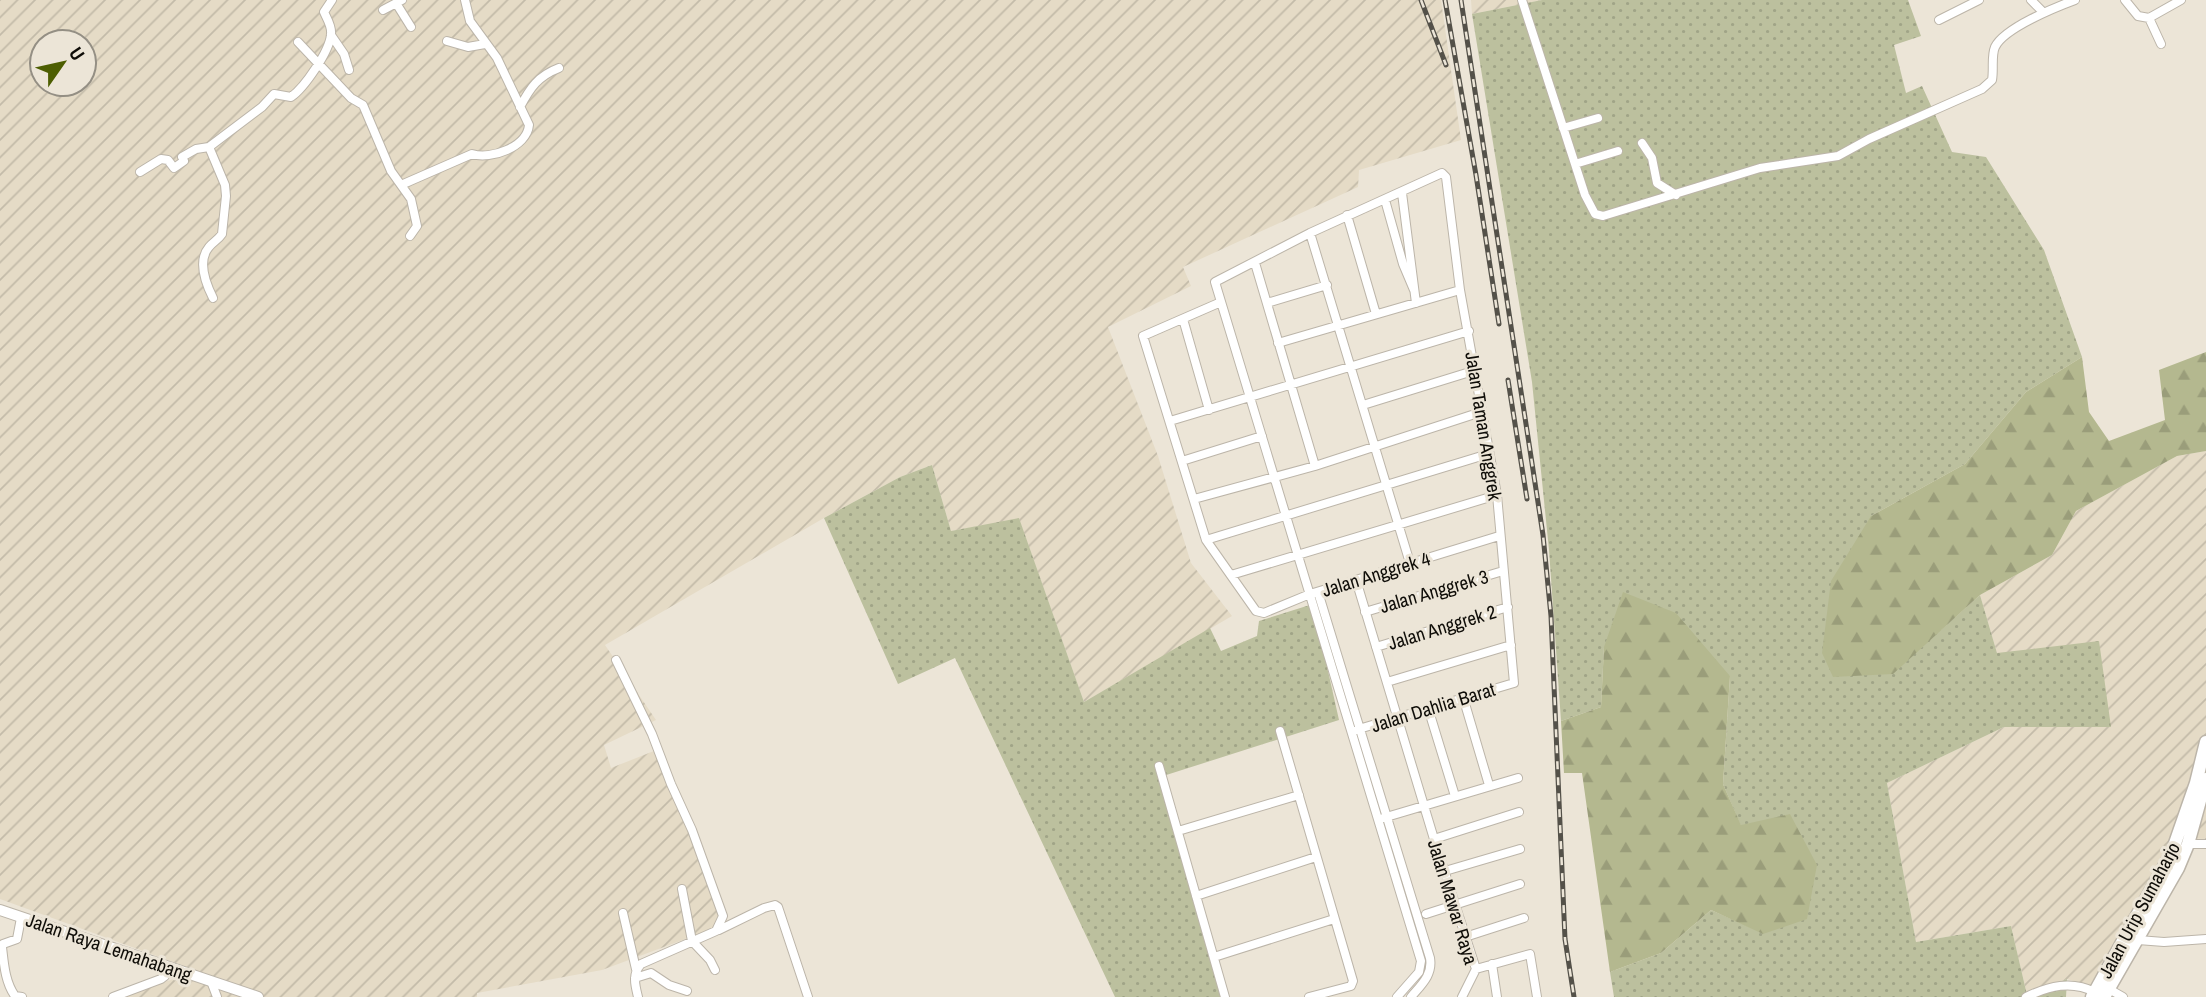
<svg xmlns="http://www.w3.org/2000/svg" width="2206" height="997" font-family="'Archivo Narrow',sans-serif">
<style>
.industrial{fill:url(#industrial-furrows);fill-rule:evenodd}
.grass{fill:url(#grass-dots)}
.forest{fill:url(#forest-firs)}
.lines{fill:none;stroke-linecap:round;stroke-linejoin:round}
.minor-casing{stroke:#bcb5a9;stroke-width:10}
.major-casing{stroke:#bcb5a9;stroke-width:12}
.highway-casing{stroke:#bcb5a9;stroke-width:15}
.minor{stroke:#fff;stroke-width:8}
.major{stroke:#fff;stroke-width:10}
.highway{stroke:#fff;stroke-width:12}
.rail-casing{stroke:#545149;stroke-width:5}
.rail{stroke:#ece5d7;stroke-width:2.5;stroke-dasharray:8;stroke-linecap:butt}
.labels{text-anchor:middle;dominant-baseline:central;stroke-width:6;stroke-linejoin:round;paint-order:stroke}
.street-label{font-size:19px;fill:#0f0d08;stroke:#ece5d7}
</style>
<defs>
<pattern id="industrial-furrows" width="10" height="10" patternUnits="userSpaceOnUse" patternTransform="scale(1.75)"><rect width="10" height="10" fill="#e5dbc6"/><path d="M-1 1l2-2M0 10L10 0M9 11l2-2" fill="none" stroke="#c3bba9"/></pattern>
<pattern id="grass-dots" width="8" height="8" patternUnits="userSpaceOnUse" patternTransform="scale(1.75)"><rect width="8" height="8" fill="#bcc09e"/><path d="M2 2h.1M6 6h.1" fill="none" stroke="#a0a487" stroke-width="1.8" stroke-linecap="round"/></pattern>
<pattern id="forest-firs" width="22" height="20" patternUnits="userSpaceOnUse" patternTransform="scale(1.75)"><rect width="22" height="20" fill="#b4b88f"/><path d="M5 1l3.5 6h-7zM16 11l3.5 6h-7z" fill="#9a9d7a"/></pattern>
</defs>
<rect width="100%" height="100%" fill="#ece5d7"/>
<path class="industrial" d="M0,0H1441L1461,140L1359,170L1358,187L1183,267L1191,286L1108,327L1158,456L1191,563L1232,616L1084,702L1019,519L951,531L932,465L900,477L824,518L605,645L656,720L604,745L611,768L659,749L723,925L602,970L477,993V997H119L123,993L171,980L184,966L0,899ZM42,42H84V84H42Z
M1471,0H1542L1472,14Z
M2206,451V839L2178,838L2098,988L2067,979L2027,995L2011,926L1916,942L1887,783L2004,727H2111L1997,653L1980,595L2052,555L2076,511L2177,456Z"/>
<path class="grass" d="M1542,0H1908L1921,36L1894,45L1906,93L1922,86L1952,152L1986,157L2044,250L2082,357L2026,392L1965,464L1871,516L1941,630L1980,595L1997,653L2099,641L2111,727H2004L1887,783L1916,942L2011,926L2027,995L2067,979L2066,997H1614L1610,972L1661,953L1711,910L1763,933L1741,826L1723,784L1730,676L1604,647L1601,707L1561,721L1549,550L1532,382L1472,14Z
M932,465L951,531L1019,518L1084,702L1210,628L1221,651L1257,636L1259,621L1313,604L1339,720L1160,777L1221,997H1115L955,658L898,684L824,518L900,477Z"/>
<path class="forest" d="M2206,352V451L2177,456L2076,511L2052,555L1980,595L1893,674L1833,677L1822,653L1831,581L1871,516L1965,464L2026,392L2082,357L2089,412L2109,441L2165,420L2159,370Z
M1623,592L1676,613L1730,676L1723,784L1741,825L1790,814L1817,865L1807,919L1763,934L1711,910L1661,953L1610,972L1582,773H1564L1561,721L1601,707L1604,647Z"/>
<g class="lines">
<defs>
<path id="minor" d="M1522,0L1585,195L1595,214L1603,216L1760,168L1838,156L1869,139L1982,89L1992,80C1994,70 1991,56 1995,47C2004,28 2056,7 2075,0
M2031,0L2043,12
M2125,0L2138,16L2149,18L2181,0
M396,3L411,27
M383,10L402,0
M2149,18L2161,44
M1939,20L1979,0
M331,35L344,54L349,70
M447,41L468,47L485,44
M298,42L351,98L363,105L391,171L411,199L417,226L410,236
M520,107C530,88 538,76 559,68
M1563,128L1598,118
M1642,143L1652,158L1657,183L1676,195
M1575,164L1618,151
M140,172L161,159L168,160L174,168L184,161L182,157L196,149L209,147
M401,185L472,154C491,160 527,147 529,125L497,58L470,21L465,0
M1402,193L1416,303
M1385,200L1403,264L1414,290
M1347,215L1376,314
M1310,233L1410,563
M1255,263L1315,466
M213,298C206,284 197,261 209,247C213,242 218,240 222,234L226,196L225,185L209,147L262,107L274,94L291,97C304,88 330,51 331,34C332,26 327,19 324,12L332,0
M1221,302L1143,336L1206,540L1256,611L1264,613L1310,594L1499,536
M1267,303L1327,285
M1183,319L1209,410
M1278,343L1460,290
M1363,405L1473,371
M1170,421L1469,331
M1182,461L1262,436
M1194,499L1315,466L1481,412
M1206,540L1488,454
M1231,575L1497,495
M1356,580L1434,839L1476,969L1462,997
M1318,592L1430,958C1433,975 1421,985 1411,997
M1365,612L1503,571
M1376,647L1508,607
M616,660L652,734L671,784L692,830L723,916L716,931L641,964C632,974 635,985 638,997
M1387,682L1511,645
M1463,697L1489,785
M1428,708L1455,796
M1280,731L1353,981L1351,986L1309,997
M1352,731L1514,683L1497,495L1460,290L1446,177L1442,173L1310,233L1215,282L1421,961L1419,972L1397,997
M1159,766L1225,997
M1383,818L1518,778
M1178,831L1299,795
M1434,839L1519,812
M2188,844H2206
M1445,871L1520,849
M682,889L692,941L710,960L715,970
M1196,896L1316,857
M623,913L636,969
M1426,914L1520,884
M21,918L17,939L3,944L2,947C4,964 5,982 15,996L22,997
M719,930L764,908L775,905L778,907L808,997
M1465,937L1524,918
M2138,940L2164,942L2206,939
M1214,957L1334,919
M1492,964L1497,997
M1476,969L1530,954L1537,997
M635,978L651,973L669,985L687,991
M211,981L217,997
M2109,989L2123,997
M113,997L161,979L165,976L166,966
M2026,997C2049,986 2071,980 2095,992"/>
<path id="major" d="M0,910L258,997"/>
<path id="highway" d="M2092,997L2172,852L2196,783L2206,742
M2104,997L2178,868L2188,844L2206,779"/>
</defs>
<use href="#minor" class="minor-casing"/>
<use href="#major" class="major-casing"/>
<use href="#highway" class="highway-casing"/>
<use href="#minor" class="minor"/>
<use href="#major" class="major"/>
<use href="#highway" class="highway"/>
<defs>
<path id="rail" d="M1421,0L1446,65
M1445,0L1476,175L1499,324
M1461,0L1543,535L1551,616L1565,939L1574,997
M1508,380L1527,499"/>
</defs>
<use href="#rail" class="rail-casing"/>
<use href="#rail" class="rail"/>
</g>
<g class="labels">
<g class="street-label">
<text transform="translate(1484 426) rotate(81)">Jalan Taman Anggrek</text>
<text transform="translate(1376 574) rotate(-17)">Jalan Anggrek 4</text>
<text transform="translate(1434 591) rotate(-16)">Jalan Anggrek 3</text>
<text transform="translate(1442 627) rotate(-17)">Jalan Anggrek 2</text>
<text transform="translate(1433 707) rotate(-17)">Jalan Dahlia Barat</text>
<text transform="translate(1453 902) rotate(73)">Jalan Mawar Raya</text>
<text transform="translate(2139 910) rotate(-62)">Jalan Urip Sumaharjo</text>
<text transform="translate(109 947) rotate(19)">Jalan Raya Lemahabang</text>
</g>
</g>
<g transform="translate(63 63) rotate(56)"><circle r="33" fill="#ece5d7" stroke="#948f84" stroke-width="2"/>
<path d="M0-5L12 26L0 18L-12 26Z" fill="#4d5e01"/>
<text y="-10" font-size="19" font-weight="bold" text-anchor="middle" fill="#0f0d08">U</text>
</g>
</svg>
